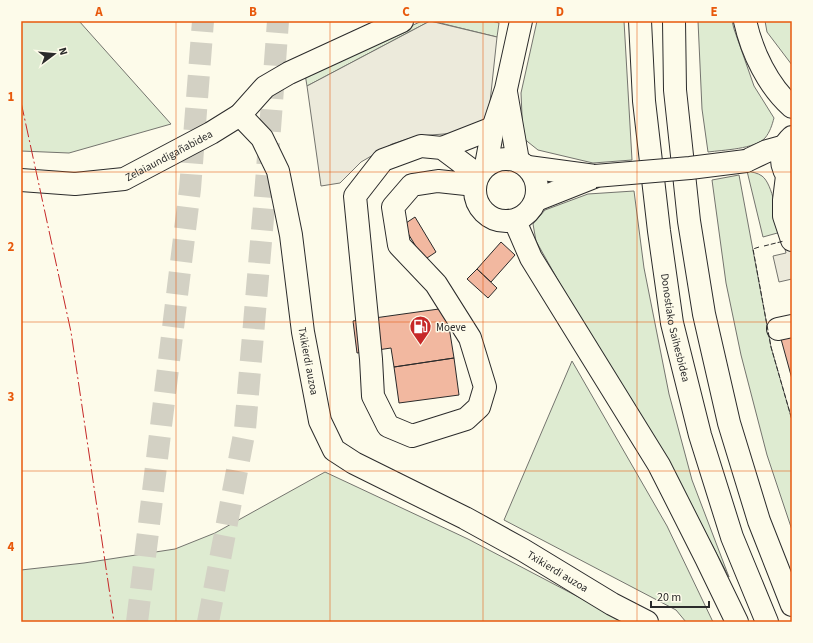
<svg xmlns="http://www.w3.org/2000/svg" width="813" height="643" font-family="'Source Sans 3',sans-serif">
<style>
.green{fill:#deebd1;stroke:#74746e}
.parking{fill:#eceadb;stroke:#74746e}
.building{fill:#f2b8a0;stroke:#2b2b2b}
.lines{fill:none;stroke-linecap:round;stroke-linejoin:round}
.highway-tunnel{stroke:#d3d1c4;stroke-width:22;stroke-dasharray:22 11;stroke-linecap:butt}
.minor-casing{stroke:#2b2b2b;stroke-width:24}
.highway-casing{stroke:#2b2b2b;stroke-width:24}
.minor{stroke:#fdfbea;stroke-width:22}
.highway{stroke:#fdfbea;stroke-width:22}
.minor-bridge-casing{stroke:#2b2b2b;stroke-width:24;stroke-linecap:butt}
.minor-bridge{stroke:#fdfbea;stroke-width:22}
.fence{stroke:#2b2b2b;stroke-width:1;stroke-dasharray:5 2;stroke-linecap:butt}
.power{stroke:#c62828;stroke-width:1;stroke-dasharray:14 3 2 3;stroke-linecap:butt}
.grid{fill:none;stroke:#e8590c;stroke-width:1;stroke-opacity:0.55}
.labels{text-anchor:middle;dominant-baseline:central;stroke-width:3;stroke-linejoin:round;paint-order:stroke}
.street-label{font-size:11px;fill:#2b2b2b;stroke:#fdfbea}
.poi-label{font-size:11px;fill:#2b2b2b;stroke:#fdfbea;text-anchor:start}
.neatline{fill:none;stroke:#e8590c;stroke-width:1.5}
.grid-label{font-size:13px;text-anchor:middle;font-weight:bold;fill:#e8590c}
</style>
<rect width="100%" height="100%" fill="#fdfbea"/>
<path class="green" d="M21,21H79L171,124L69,153L21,151Z
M422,21H430L307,86L305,74Z
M432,21H492L499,23L497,37Z
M537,21H624L632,160L593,163L538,150L523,138L521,93Z
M698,21H732L734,29L754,86L774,118C772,125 770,132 765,138C755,149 723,150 708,152L702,109Z
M765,21H792V65L767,32Z
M747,171C752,172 758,173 762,176C773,184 777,218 781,232L763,237Z
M739,175L771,347L792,420V530L767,455L741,355L726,283L712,180Z
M634,191L644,268L669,394L692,480L729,577L655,438L586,330L536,241L533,224L545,210L588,194Z
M572,361L667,526L713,622H686L676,610L504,520Z
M325,472L468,539L609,613L625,622H21V570L84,563L175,549L215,533Z"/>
<path class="parking" d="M430,21L497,37L488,121L457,133L417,136L392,144L361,162L340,183L321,186L307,86Z
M792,243V279L779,282L773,256L786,253L784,245Z"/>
<path class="building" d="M415,217L436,252L424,260L403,225Z
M501,242L515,255L491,282L477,269Z
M477,269L497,288L488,298L467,279Z
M446,308L454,358L394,367L391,348L357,353L353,321Z
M792,336V379L781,339Z
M454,358L459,395L399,403L394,367Z"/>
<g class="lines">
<path class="highway-tunnel" d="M137,622L190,189L203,21
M208,622L245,429L266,183L278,21"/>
<defs>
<g id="minor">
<path d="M745,21C752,52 768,86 792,107"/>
<path d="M506,92L518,161"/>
<path id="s1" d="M240,115L262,138L278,171L291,235L303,332L320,421L334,450L354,463L465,518L523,550L612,604L647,622"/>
<path d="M792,137C778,150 779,168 792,181"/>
<path d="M442,148L493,128"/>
<circle cx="506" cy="190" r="31"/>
<path d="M746,161L767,151L785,146"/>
<path d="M486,165L493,128L506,89L521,21"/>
<path d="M528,167L595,176"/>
<path d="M787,176L784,200V216L792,240"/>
<path id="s2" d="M21,180L75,184L124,179L211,133L240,115L265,87L289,73L402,21"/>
<path d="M475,185L438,181L412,185L393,207L399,245L436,284L470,338L485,387L479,407L466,419L412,436L388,426L373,396L371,359L355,196L383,160L421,146L442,148L478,175"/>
<path d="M536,200L594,177"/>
<path d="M515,221L531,258L659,465L706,558L737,622"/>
<path d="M778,329L792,326"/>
</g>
<g id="highway">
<path id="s3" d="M640,21L644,101L659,231L672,323L700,435L732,537L767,622"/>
<path d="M674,21L675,90L689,221L704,314L729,423L759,521L792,605"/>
</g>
</defs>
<use href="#minor" class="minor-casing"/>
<use href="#highway" class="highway-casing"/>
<use href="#minor" class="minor"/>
<use href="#highway" class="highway"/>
<defs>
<path id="minor-bridge" d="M595,176L690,168L746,161"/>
</defs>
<use href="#minor-bridge" class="minor-bridge-casing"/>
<use href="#minor-bridge" class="minor-bridge"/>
<path class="fence" d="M764,246L784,241
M759,247L753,249L771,347L792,420"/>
<path class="power" d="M21,102L71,332L114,622"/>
</g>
<path class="grid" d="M176,21V622M330,21V622M483,21V622M637,21V622M21,172H792M21,322H792M21,471H792"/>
<defs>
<symbol id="fuel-pin" viewBox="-11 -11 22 30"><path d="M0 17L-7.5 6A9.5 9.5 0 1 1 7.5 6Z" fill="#c62828" stroke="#fdfbea"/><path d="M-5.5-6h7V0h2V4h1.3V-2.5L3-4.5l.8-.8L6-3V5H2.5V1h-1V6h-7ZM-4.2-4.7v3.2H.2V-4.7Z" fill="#fff"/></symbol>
</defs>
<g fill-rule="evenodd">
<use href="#fuel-pin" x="408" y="314" width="25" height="34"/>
</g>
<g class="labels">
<g class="street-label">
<text stroke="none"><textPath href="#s2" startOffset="154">Zelaiaundigañabidea</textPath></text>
<text stroke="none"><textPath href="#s3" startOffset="309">Donostiako Saihesbidea</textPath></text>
<text stroke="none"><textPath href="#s1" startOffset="261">Txikierdi auzoa</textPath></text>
<text stroke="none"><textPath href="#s1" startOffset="609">Txikierdi auzoa</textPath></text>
</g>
<g class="poi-label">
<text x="436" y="327">Moeve</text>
</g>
</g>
<rect width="813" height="643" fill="none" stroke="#fdfbea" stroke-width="44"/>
<g transform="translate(54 54) rotate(74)" stroke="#fdfbea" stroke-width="3" paint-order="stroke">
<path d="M0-3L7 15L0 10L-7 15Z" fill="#2b2b2b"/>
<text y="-6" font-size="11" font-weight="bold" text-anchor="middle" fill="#2b2b2b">N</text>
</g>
<path d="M651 601v6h58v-6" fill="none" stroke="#2b2b2b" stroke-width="2"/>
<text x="657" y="601" font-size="12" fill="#2b2b2b" stroke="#fdfbea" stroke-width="3" paint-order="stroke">20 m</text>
<rect x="22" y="22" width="769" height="599" class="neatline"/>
<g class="grid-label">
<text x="99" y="16">A</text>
<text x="253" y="16">B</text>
<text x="406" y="16">C</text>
<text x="560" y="16">D</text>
<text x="714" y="16">E</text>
<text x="11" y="101">1</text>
<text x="11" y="251">2</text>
<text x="11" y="401">3</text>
<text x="11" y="551">4</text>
</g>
</svg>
